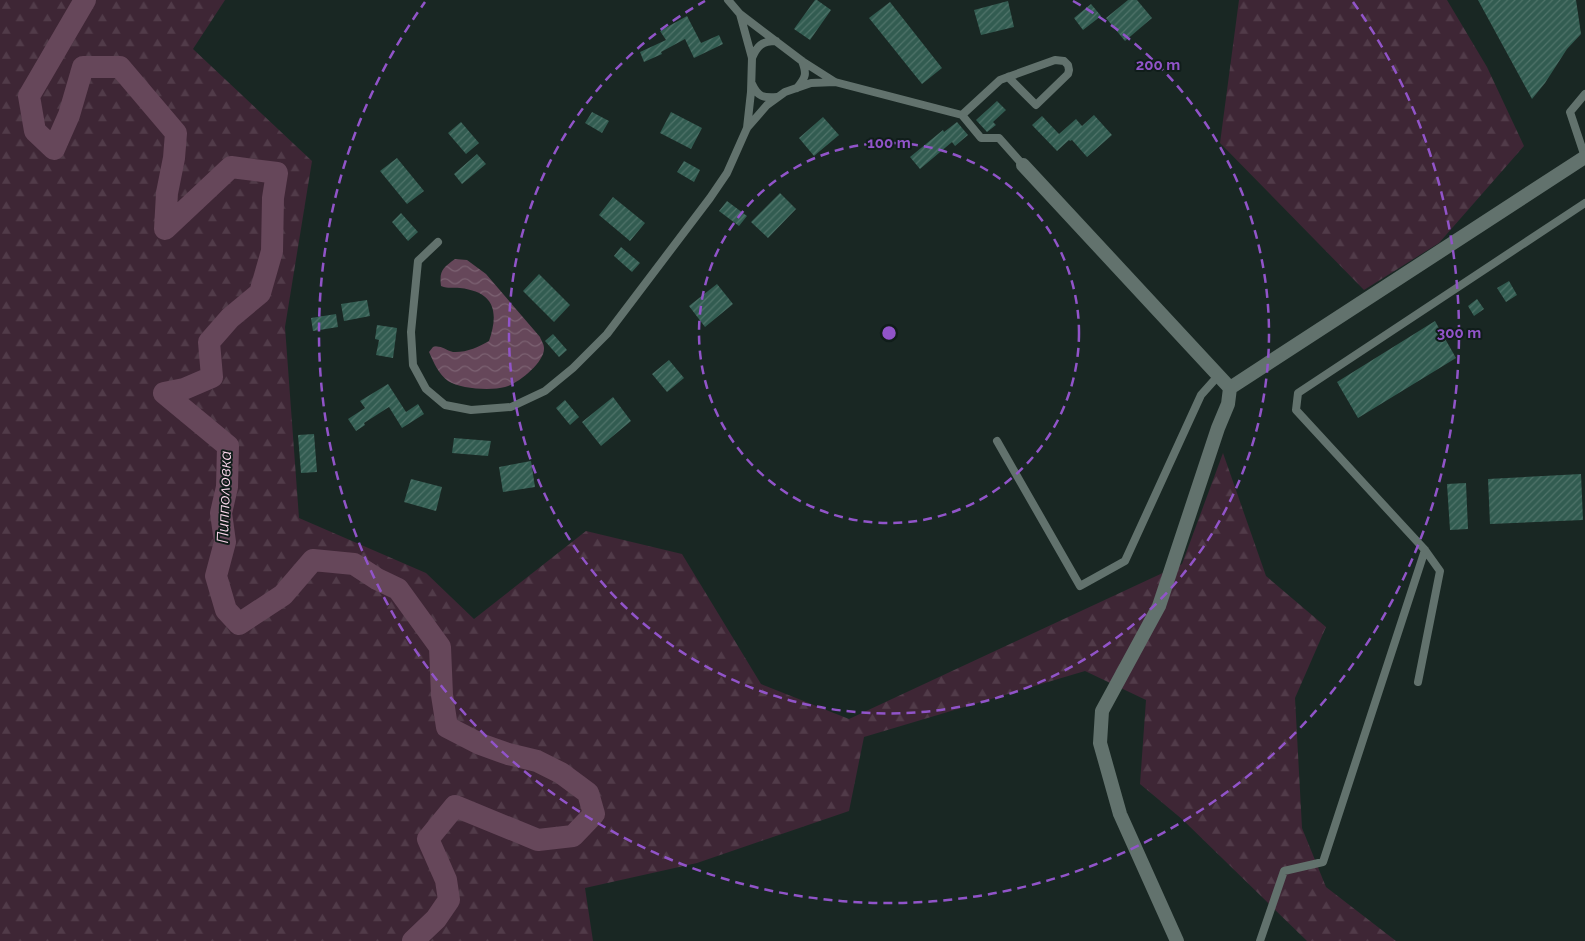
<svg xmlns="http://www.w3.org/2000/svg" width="1585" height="941" font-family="Raleway,sans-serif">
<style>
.forest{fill:url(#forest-firs)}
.water{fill:url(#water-waves)}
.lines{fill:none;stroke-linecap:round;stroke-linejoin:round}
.river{stroke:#66475a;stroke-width:22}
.building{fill:url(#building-hatch)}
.service{stroke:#62726d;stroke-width:8}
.minor{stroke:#62726d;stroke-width:14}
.ring{fill:none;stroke:#9154c9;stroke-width:2.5;stroke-dasharray:9 6}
.labels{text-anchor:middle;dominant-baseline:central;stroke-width:4;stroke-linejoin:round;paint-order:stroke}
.water-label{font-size:16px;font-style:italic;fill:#fcd8ed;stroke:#101d1a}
.centre{fill:#9154c9;stroke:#101d1a;stroke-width:2.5}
.ring-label{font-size:15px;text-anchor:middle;font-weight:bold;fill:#9154c9;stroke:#101d1a;stroke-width:4;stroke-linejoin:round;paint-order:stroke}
</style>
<defs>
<pattern id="forest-firs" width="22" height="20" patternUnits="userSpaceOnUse" patternTransform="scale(1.25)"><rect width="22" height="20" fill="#3e2635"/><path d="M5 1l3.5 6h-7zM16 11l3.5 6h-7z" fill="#513b49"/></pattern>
<pattern id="water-waves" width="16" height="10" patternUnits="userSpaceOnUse" patternTransform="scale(1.25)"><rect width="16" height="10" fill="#66475a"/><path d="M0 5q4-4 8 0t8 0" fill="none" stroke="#7c6272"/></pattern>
<pattern id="building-hatch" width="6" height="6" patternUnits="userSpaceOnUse" patternTransform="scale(1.25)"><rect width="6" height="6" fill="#325c51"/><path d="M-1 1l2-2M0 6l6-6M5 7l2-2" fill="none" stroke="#50746a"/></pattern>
</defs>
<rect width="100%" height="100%" fill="#192723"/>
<path class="forest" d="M0,0H225L193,49L312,161L285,327L299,518L426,573L474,619L586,531L682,554L761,684L849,719L1182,564L1223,453L1266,576L1326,627L1295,698L1302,828L1326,887L1396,941H1307L1183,820L1140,784L1146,700L1085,671L864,737L849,811L697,863L585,888L593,941H0Z
M1239,0H1447L1487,67L1524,146L1439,243L1364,290L1220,143Z"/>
<path class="water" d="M455,259L467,260L486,274L540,337C541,340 544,344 544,348C545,362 518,384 505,387C491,391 460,389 448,381C438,373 434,363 429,352L433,347C441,345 445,350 453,352C465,353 479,347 489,341C499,312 495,292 460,288C452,287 449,289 441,286C439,270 443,268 455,259Z"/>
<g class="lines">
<path class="river" d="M85,0L29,96L35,131L54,149L69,115L83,67H120L176,133L174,158L167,193L165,229L231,167L277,173L273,198L272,251L260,293L230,318L209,342L212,377L184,389L164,393L228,446L227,487L221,513L225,542L216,576L226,610L239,624L283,595L313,560L354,564L377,579L398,589L440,647L442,695L447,727L480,744L508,754L537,761L561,773L588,793L594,814L573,836L538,840L455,806L428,839L446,880L449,900L436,919L413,941"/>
</g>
<path class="building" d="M815,0H817L831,10L810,40L794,29Z
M1128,0H1137L1152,18L1125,41L1106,18Z
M1478,0H1576L1581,34L1567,49L1545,83L1532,99Z
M1008,1L1014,27L981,35L974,10Z
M890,2L942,68L922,84L869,18Z
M1091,4L1101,16L1083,30L1074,18Z
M687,16L701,43L719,35L723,44L694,58L685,39L661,52L662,54L644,62L640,52L666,40L660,31Z
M997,101L1006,110L993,122L996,125L987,132L976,120Z
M592,112L609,121L602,133L585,123Z
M671,112L702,128L691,149L660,133Z
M1094,115L1112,135L1087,157L1072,140L1070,141L1069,140L1057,151L1032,125L1042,116L1059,134L1076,119L1082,126Z
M823,117L839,135L814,156L799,138Z
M461,122L479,143L466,154L448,133Z
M957,122L968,135L955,146L952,142L920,169L910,157L943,130L944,132Z
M477,154L486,164L462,184L454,174Z
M397,158L424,191L407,204L380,171Z
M684,161L700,170L694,182L677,172Z
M780,193L796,209L768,238L751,222Z
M613,197L645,223L630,241L599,215Z
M727,201L747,216L739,226L719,211Z
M401,213L418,232L408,241L392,222Z
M621,247L640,263L632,272L614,256Z
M539,274L570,305L554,322L523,291Z
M1509,281L1517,295L1506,302L1497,288Z
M717,284L733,304L705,327L689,306Z
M1477,299L1484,309L1474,316L1468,306Z
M367,300L370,316L344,321L341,304Z
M336,314L338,327L313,331L311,318Z
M1435,321L1456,358L1358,418L1337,382Z
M377,325L397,328L393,358L376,355L379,340L375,339Z
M553,334L567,350L559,357L545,341Z
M669,360L684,378L667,392L652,374Z
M388,384L406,412L418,404L424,414L402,428L389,407L364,423L365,425L356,431L348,419L365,408L360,401Z
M613,397L631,421L601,446L582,422Z
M565,400L579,417L570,425L556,408Z
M314,434L317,472L301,473L298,435Z
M454,438L491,441L488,456L452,453Z
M531,461L535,487L503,492L499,467Z
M1581,474L1583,520L1490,524L1488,479Z
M411,479L442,487L436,511L404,502Z
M1466,483L1468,529L1450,530L1447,484Z"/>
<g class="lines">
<path class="service" d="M728,0L740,14L802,61L835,82L962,115L981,138H999L1023,165
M740,14L752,58L751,92L747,128
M752,58C757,46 762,41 776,41
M752,84C758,97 763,98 777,97
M797,88C806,77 807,74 802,61
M1585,94L1570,112L1585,157
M962,115L1000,80L1008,77L1055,60L1064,61L1068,65L1069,70L1068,74L1036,105L1008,77
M438,242L418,261L411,332L413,365L426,389L445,405L471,410L511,407L545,391L573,368L607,334L710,198L727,173L747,128L767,105L785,92L811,83L835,82
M997,441L1080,586L1125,561L1201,395L1218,376
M1418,682L1440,571L1425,550L1296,410L1298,393L1585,203
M1260,941L1284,871L1323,862L1425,550"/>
<path class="minor" d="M1023,165L1230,388L1228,404L1218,428L1159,606L1102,711L1100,743L1120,814L1177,941
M1230,388L1585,157"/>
</g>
<g class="ring">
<circle cx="889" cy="333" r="190"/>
<path d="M1073 1A380 380 0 1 1 705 1"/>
<path d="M1353 2A570 570 0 1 1 425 2"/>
</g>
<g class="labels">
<g class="water-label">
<text transform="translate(224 497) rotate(-88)">Пипполовка</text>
</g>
</g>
<circle cx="889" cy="333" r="8" class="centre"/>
<g class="ring-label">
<text x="1158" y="70">200 m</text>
<text x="889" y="148">100 m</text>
<text x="1459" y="338">300 m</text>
</g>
</svg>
